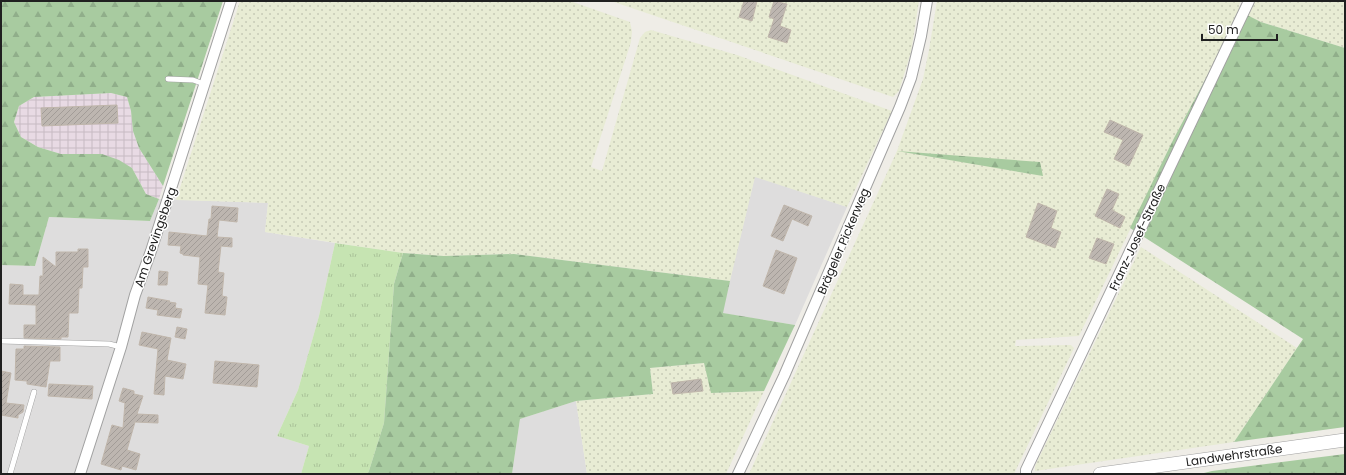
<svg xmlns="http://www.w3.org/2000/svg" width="1346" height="475" font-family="Poppins,sans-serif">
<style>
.residential{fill:#dedddd}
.industrial{fill:url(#industrial-grid)}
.farmland{fill:url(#farmland-dots)}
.grass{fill:url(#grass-tufts)}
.forest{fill:url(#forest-firs)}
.building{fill:url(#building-hatch);stroke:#c0b6ab}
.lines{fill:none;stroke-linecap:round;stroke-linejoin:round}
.service-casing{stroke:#a1a1a1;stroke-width:6}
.minor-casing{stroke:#a1a1a1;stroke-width:12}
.tertiary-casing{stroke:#a1a1a1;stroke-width:14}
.service{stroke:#fff;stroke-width:5}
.minor{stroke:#fff;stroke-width:10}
.tertiary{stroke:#fff;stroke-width:13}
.labels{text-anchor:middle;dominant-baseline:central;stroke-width:3;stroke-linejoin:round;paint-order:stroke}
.street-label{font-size:12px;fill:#202020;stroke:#fff}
</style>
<defs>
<pattern id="industrial-grid" width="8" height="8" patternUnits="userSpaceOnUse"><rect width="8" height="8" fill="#e8dae4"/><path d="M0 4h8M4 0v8" fill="none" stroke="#c7bbc3"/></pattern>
<pattern id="farmland-dots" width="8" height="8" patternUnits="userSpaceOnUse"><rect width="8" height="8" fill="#e8ecd4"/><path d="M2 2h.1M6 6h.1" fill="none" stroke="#c7cab6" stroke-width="1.8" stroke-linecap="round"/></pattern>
<pattern id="grass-tufts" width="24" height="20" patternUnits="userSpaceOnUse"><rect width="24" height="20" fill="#c6e4b2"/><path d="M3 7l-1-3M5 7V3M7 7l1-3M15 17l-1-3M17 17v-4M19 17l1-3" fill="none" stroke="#aac399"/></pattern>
<pattern id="forest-firs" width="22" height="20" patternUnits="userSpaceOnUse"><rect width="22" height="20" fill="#a8cba0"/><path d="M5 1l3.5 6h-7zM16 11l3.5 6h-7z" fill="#90ae8a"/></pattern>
<pattern id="building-hatch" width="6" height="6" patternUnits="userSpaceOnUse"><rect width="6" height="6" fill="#bdb6b0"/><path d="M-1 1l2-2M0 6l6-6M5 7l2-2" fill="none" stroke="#a29c97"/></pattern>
</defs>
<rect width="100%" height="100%" fill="#efede7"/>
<path class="residential" d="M755,176L847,207L795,325L722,313Z
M159,199L268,203L265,232L335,243L319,316L298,390L277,436L309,446L301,474H1V265L35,266L49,217L150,221Z
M576,401L587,474H512L520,419Z"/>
<path class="industrial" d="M111,93L127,97L131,111L133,131L139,148L163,186L159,199L146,194L132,168L102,154H61L38,147L21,137L14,122L19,106L34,97Z"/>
<path class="farmland" d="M240,1H570L630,22L632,31L631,42L591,167L602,171L640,38L645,32L651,30L737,55L892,111L847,207L755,177L730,281L514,254L444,256L402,253L265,232L268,203L176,200Z
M611,1H919L911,52L899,91L893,97Z
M937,1H1241L1239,5L1241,12L1174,138L1079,336L1016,340L1015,346L1071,345L1074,348L1014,474H749L897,151L923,79L929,50Z
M1255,1H1345V48L1261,22L1248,16Z
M1141,247L1297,348L1234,442L1035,471V466Z
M704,363L712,393L764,391L726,474H587L576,401L653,394L650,368Z"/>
<path class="grass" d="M335,243L403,253L394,284L384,423L368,474H301L309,446L277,436L298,390L319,316Z"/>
<path class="forest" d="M1,1H223L163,186L139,148L133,131L131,111L127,97L111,93L34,97L19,106L14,122L21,137L38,147L61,154H102L119,160L132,168L146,194L159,199L150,221L49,217L35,266L1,265Z
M1241,12L1261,22L1345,48V427L1234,442L1303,339L1130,228L1174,138Z
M897,151L1040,162L1043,176Z
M403,253L444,256L514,254L730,281L723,313L795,325L764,391L711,393L704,363L650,368L653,394L576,401L520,419L512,474H368L384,423L394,284Z
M1345,454V474H1200L1212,471Z"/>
<path class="building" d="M744,1H757L752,21L739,17Z
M774,1L787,4L780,26L791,30L787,43L768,37L774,19L769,17Z
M117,105L118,123L42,126L41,108Z
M1110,120L1143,135L1129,166L1114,159L1123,140L1104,132Z
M1107,189L1119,194L1112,210L1125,217L1120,228L1095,216Z
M1038,203L1057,211L1051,228L1061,232L1055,248L1026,237Z
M784,205L812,216L808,226L792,219L783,241L771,236Z
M212,206L238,208L237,222L219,220L217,237L232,238V247L221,246L218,272L224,273L222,296L227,297L225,315L205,313L208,285L198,284L200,257L183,255V254L180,253L181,246L168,245L169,232L207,236L209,219H211Z
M1097,238L1114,244L1106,264L1089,258Z
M78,249H88V267H83L82,288H79L78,313H69L68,337H61V339L24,338V325H36V305L9,304L10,284L23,285V295H39L40,276H43V257L56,267V252H78Z
M776,250L797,258L784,294L763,286Z
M159,271L168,272L167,285H158Z
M148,297L170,301L169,302L176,303L175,308L182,309L180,318L157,315L158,310L146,308Z
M177,327L187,329L185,339L175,337Z
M142,332L171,338L167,360L186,364L183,379L165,376L164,395L154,394L158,349L139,345Z
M24,346L60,347V361H50L46,387L27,384V381L15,380L16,349H24Z
M215,361L259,365L257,387L213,383Z
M1,371L11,373L6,403L24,405L23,412L18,415V418L1,415Z
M701,379L703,391L673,394L671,383Z
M49,384L93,386L92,399L48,396Z
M123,388L134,391V394L143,396L137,414L158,415V423L135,422L127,450L140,454L136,470L122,466L121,470L101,464L112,425L123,428L125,403L119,401Z"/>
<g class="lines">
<defs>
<path id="service" d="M168,79L193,80L204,84
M1,341L109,344L121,347
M10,474L34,392"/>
<path id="minor" d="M80,474L121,347L135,295L151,251L231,1
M738,474L784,376L900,107L911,78L921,36L927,1
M1026,474V470L1249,1"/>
<path id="tertiary" d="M1100,474L1345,440"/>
</defs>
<use href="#service" class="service-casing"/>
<use href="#minor" class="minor-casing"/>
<use href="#tertiary" class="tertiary-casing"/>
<use href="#service" class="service"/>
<use href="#minor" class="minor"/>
<use href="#tertiary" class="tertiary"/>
</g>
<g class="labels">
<g class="street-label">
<text transform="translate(155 237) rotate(-71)">Am Grevingsberg</text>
<text transform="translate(1137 237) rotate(-65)">Franz-Josef-Straße</text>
<text transform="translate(843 241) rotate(-67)">Brägeler Pickerweg</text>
<text transform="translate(1234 455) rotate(-8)">Landwehrstraße</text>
</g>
</g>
<rect width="1346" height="475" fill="none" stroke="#202020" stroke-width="4"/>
<path d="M1202 34v6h75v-6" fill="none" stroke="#202020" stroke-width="2"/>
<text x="1208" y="34" font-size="12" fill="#202020" stroke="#ffffff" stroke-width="3" paint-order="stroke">50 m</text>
</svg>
